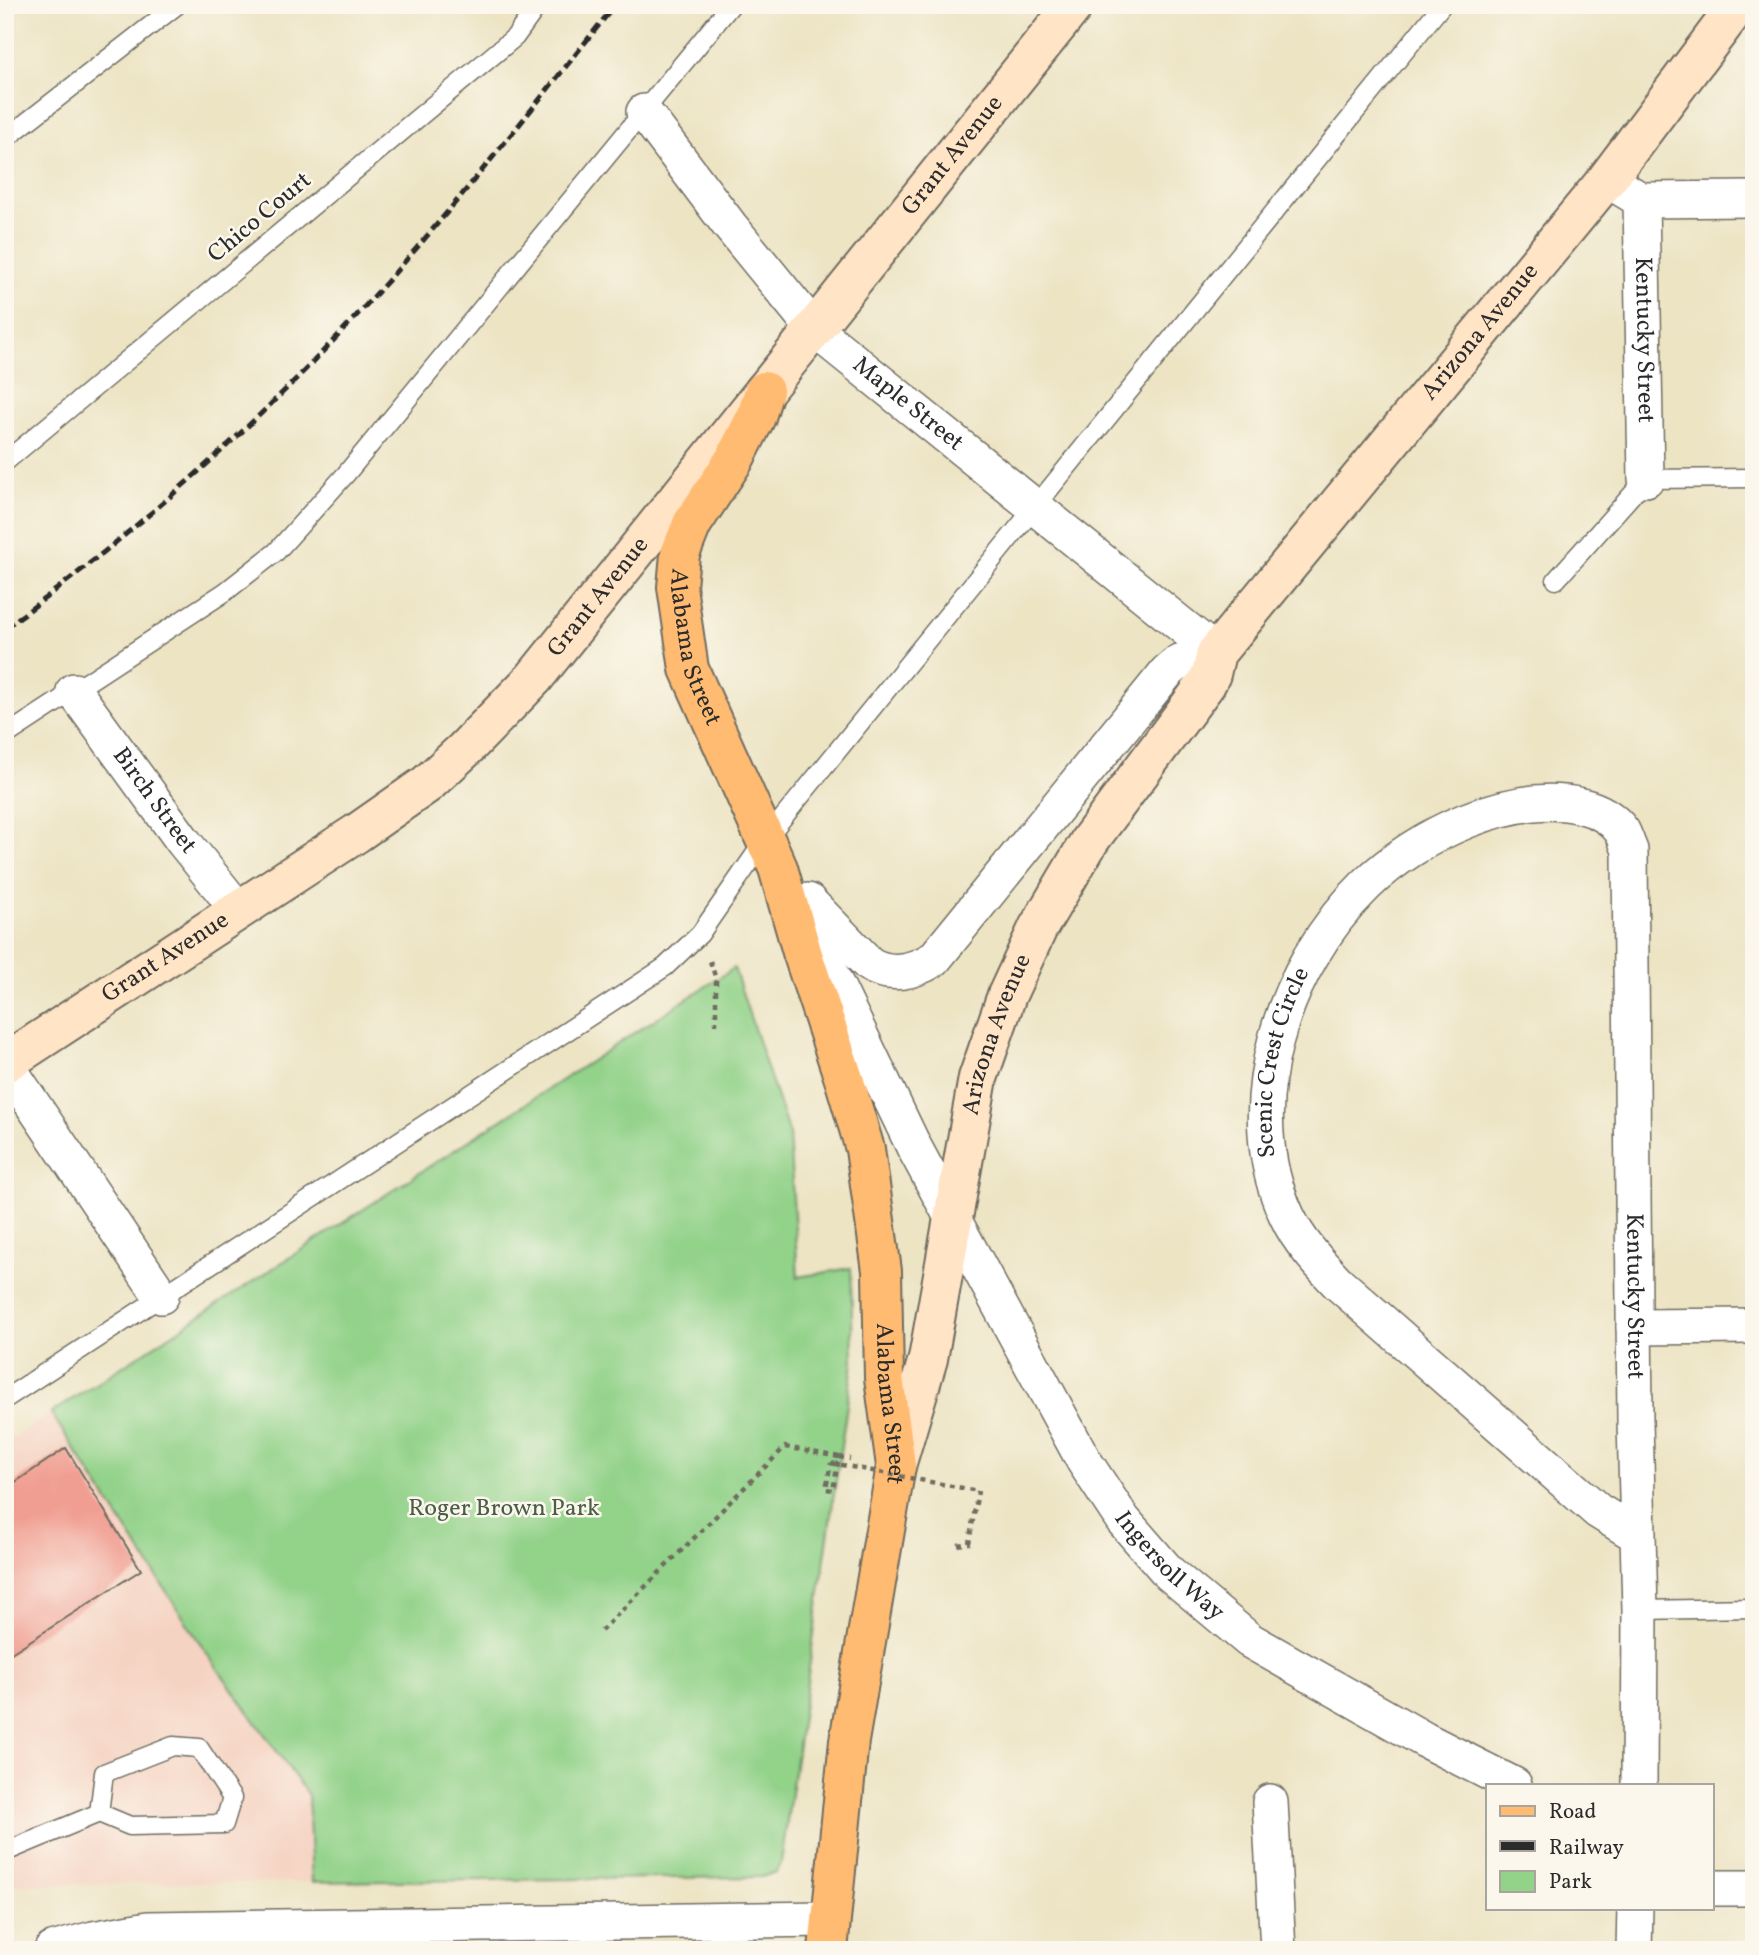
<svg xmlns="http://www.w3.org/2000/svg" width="1759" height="1955" font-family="Vollkorn,serif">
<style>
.built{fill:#f5d3c2}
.green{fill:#92d289;stroke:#5e7e5a;stroke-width:2}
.building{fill:#f19e92}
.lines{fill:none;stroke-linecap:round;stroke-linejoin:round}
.lane-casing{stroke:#6f6c61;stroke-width:21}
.street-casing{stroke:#6f6c61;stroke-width:38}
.secondary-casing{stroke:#6f6c61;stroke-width:42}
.primary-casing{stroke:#6f6c61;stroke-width:42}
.path{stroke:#6f6c61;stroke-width:4.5;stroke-dasharray:5 5;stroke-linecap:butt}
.lane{stroke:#fff;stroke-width:18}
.street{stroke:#fff;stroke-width:35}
.secondary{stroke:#ffe4c6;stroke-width:38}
.primary{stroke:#ffbb71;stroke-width:38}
.rail{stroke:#2b2b2b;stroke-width:5;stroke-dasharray:10 5;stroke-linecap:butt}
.path-bridge{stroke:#6f6c61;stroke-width:4.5;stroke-dasharray:5 5;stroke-linecap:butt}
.labels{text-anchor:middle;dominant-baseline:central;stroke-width:5;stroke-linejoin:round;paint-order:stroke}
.street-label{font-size:24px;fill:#2b2b2b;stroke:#fbf7ec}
.park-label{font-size:24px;fill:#4a5d47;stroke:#fbf7ec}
</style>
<rect width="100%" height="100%" fill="#fbf7ec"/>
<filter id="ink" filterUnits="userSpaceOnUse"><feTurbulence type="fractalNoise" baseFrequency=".0143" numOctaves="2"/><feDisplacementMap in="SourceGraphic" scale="14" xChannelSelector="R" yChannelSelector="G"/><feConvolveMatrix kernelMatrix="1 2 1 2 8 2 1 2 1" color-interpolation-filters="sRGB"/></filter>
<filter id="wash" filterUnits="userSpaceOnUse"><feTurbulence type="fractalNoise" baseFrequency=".00686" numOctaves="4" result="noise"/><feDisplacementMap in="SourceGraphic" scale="28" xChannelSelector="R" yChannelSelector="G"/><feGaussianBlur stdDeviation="1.57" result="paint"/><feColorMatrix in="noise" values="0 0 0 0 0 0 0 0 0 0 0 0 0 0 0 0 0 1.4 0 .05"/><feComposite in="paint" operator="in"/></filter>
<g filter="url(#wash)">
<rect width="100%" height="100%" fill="#ede4c4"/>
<path class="built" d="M51,1413L205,1651L308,1795L312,1882L14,1885L5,1891V1442Z"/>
<path class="green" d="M734,968L789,1134L798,1277L851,1268L853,1363L781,1863L776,1872L762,1877L312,1882L308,1795L205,1651L51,1413Z"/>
<g id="blocks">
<path class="building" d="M66,1448L141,1570L5,1657V1489Z"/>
</g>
</g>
<g filter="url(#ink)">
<use href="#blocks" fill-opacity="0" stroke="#6f6c61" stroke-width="2"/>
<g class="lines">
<defs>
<path id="lane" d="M5,139L177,5
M5,462L515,37L538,5
M1556,580L1646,479L1754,478
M5,736L225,592L276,552L346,474L731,5
M5,1399L665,967L700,934L765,840L1442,5
M1640,1610L1754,1608
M5,1852L99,1813L130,1826L224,1824L232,1798L199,1748L173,1746L104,1773L99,1813"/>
<g id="street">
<path id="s1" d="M644,112L730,226L814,329L1216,653"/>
<path d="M1621,188L1641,200L1754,199"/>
<path id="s2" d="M1641,200L1646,479"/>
<path id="s3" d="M74,691L183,841L239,911"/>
<path d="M808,901L869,964C890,977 913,972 934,959L1167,672L1179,662L1216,653"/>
<path id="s4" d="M804,918L914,1147L1084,1461L1123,1520L1169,1573L1249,1640L1425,1740L1514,1785"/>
<path d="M5,1063L161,1296"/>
<path d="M1634,1327L1754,1326"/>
<path id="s5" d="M1637,1535L1598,1511L1338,1283C1319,1263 1299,1242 1287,1216C1235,1106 1283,966 1366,885C1416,836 1511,789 1582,806C1598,810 1612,817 1622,831C1625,836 1627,844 1630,850L1635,1421L1640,1610L1639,1785"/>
<path d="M1270,1802L1278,1950"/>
<path d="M1712,1888H1754"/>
<path d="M52,1950L93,1939L148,1929L829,1919"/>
<path d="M1634,1950L1635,1908"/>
</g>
<g id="secondary">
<path id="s6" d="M5,1063L357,833L427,784L464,750L534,678L1074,5"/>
<path id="s7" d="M896,1466L928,1359L978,1078L1007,995L1038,928L1090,840L1206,684L1211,674L1216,653L1607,179L1738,5"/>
</g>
<g id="primary">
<path id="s8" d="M764,391L756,417L734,460L692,524L680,554L677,587L689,669L778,868L802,952L845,1082L865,1149L882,1271L884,1378L896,1466L849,1741L828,1950"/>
</g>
</defs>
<use href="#lane" class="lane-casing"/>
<use href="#street" class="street-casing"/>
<use href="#secondary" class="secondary-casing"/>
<use href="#primary" class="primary-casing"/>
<path class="path" d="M710,961L716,979V1029
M839,1457L850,1459
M958,1545L969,1543L978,1491
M601,1631L785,1447L839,1457L833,1490L826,1489L831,1463"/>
<use href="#lane" class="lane"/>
<use href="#street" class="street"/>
<use href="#secondary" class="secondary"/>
<use href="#primary" class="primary"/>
<path class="rail" d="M5,628C132,535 251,431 357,315C448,216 531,110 615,5"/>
<path class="path-bridge" d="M831,1463L978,1491"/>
</g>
</g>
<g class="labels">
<g class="street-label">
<text stroke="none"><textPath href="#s6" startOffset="1326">Grant Avenue</textPath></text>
<text transform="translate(260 218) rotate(-40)">Chico Court</text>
<text stroke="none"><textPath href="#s7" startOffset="1304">Arizona Avenue</textPath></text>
<text stroke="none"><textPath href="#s2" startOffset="140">Kentucky Street</textPath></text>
<text stroke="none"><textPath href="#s1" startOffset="396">Maple Street</textPath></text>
<text stroke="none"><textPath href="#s6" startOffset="760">Grant Avenue</textPath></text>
<text stroke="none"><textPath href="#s8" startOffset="280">Alabama Street</textPath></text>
<text stroke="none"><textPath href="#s3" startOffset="136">Birch Street</textPath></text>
<text stroke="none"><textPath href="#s6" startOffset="192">Grant Avenue</textPath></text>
<text stroke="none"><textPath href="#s7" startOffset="444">Arizona Avenue</textPath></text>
<text stroke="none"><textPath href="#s5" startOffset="635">Scenic Crest Circle</textPath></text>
<text stroke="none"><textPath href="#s5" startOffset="1591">Kentucky Street</textPath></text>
<text stroke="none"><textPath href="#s8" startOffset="1069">Alabama Street</textPath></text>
<text stroke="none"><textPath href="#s4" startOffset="747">Ingersoll Way</textPath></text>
</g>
<g class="park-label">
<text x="504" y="1509">Roger Brown Park</text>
</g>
</g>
<rect width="1759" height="1955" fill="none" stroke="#fbf7ec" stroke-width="28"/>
<rect x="1486" y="1784" width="228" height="126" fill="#fbf7ec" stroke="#a8a59f" stroke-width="2"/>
<rect x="1500" y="1806" width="35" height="10" fill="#ffbb71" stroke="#a8a59f" stroke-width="2"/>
<text x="1549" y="1818" font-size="21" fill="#2b2b2b">Road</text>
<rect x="1500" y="1841" width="35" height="10" fill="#2b2b2b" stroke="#a8a59f" stroke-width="2"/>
<text x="1549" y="1854" font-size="21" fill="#2b2b2b">Railway</text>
<rect x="1500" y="1871" width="35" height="21" fill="#92d289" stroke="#a8a59f" stroke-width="2"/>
<text x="1549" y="1888" font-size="21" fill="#2b2b2b">Park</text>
</svg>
